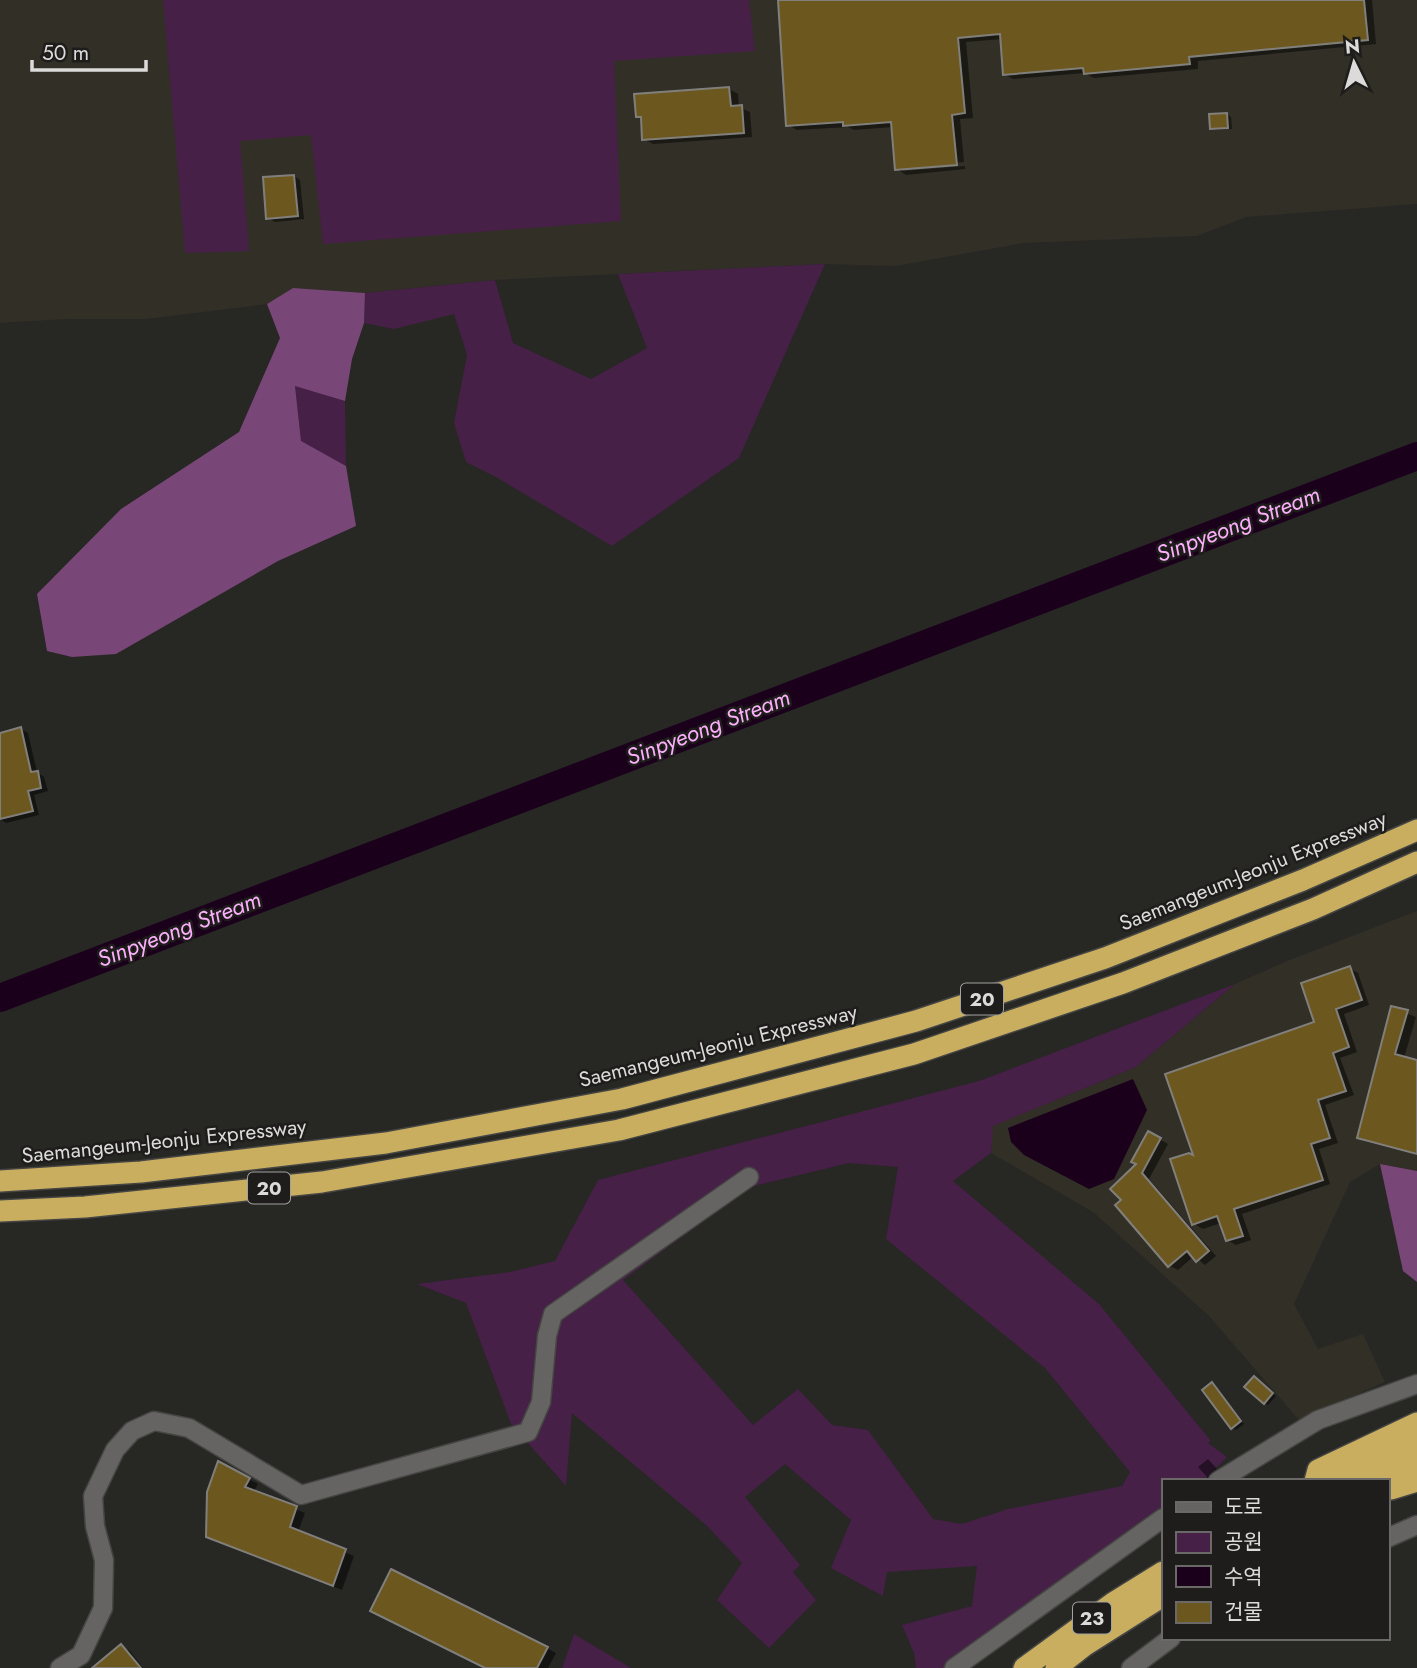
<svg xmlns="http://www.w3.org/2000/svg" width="1417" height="1668" font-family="Jost,'Noto Sans KR',sans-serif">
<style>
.built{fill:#322f27}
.green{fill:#462046;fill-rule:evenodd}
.forest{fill:#794678}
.water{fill:#1b001c}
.shadow{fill:#0007}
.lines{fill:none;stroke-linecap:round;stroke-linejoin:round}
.river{stroke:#1b001c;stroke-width:28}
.building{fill:#6c581e;stroke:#807f7c;stroke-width:2}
.minor-casing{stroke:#454543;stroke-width:21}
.highway-casing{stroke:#454543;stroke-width:24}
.minor{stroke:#656462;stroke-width:18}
.highway{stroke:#c9ae5f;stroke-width:21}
.labels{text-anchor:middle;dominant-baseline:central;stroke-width:5;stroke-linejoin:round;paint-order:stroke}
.shield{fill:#1e1d1b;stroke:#a3a2a1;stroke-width:2}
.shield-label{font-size:19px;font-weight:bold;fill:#dcdbda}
.street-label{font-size:21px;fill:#dcdbda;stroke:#1e1d1b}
.water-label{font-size:23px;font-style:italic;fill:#fbaffa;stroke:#1e1d1b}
</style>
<rect width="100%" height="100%" fill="#272724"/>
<path class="built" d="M0,0H1417V204L1246,217L1197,236L1023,243L896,266L825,264L618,274L495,280L365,293L293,288L267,304L147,319H65L0,323Z
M1417,911V1171L1380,1164L1350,1182L1294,1304L1318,1349L1363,1334L1385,1382L1299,1420L1209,1316L1093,1212L991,1153L992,1126L1136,1067L1235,984L1287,961Z"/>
<path class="green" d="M163,0H749L755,51L614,61L621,221L323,244L311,135L240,141L249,251L185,253Z
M825,264L739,458L612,546L496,477L466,462L454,423L467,355L454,314L394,329L364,323L365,293L495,280L513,343L591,379L647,348L618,274Z
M295,385L345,401L346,466L301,442Z
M1235,984L1136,1067L993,1126L991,1153L953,1181L1099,1304L1211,1441L1208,1443L1227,1457L1203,1481H1163V1513L949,1668H916L914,1653L902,1625L972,1606L977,1566L887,1572L883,1596L831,1568L851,1520L785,1464L745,1497L800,1565L793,1572L816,1600L769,1648L717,1600L742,1563L706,1525L572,1413L566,1486L511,1424L466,1303L417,1284L510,1272L555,1261L598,1180L979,1081ZM849,1163L898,1167L886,1239L1045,1368L1130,1472L1122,1486L1008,1509L962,1524L933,1519L868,1430L832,1425L798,1389L753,1425L623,1280L750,1187Z
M574,1634L631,1668H562Z"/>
<path class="forest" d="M293,288L365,293L364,323L352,359L345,401L295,386L301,441L346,466L356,526L278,561L116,654L72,657L47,651L37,594L121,509L239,432L280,338L267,304Z
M1380,1164L1417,1171V1282L1403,1271Z"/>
<path class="water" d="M1133,1079L1147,1110L1114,1179L1089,1189L1024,1155L1011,1142L1008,1128Z"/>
<path class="shadow" d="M779,0H1372L1376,44L1198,61V69L1094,78L1084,73L1013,79L1004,74L1002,39L966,42L973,118L960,119L964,162L903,168V171L965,166V169L906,175L897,169L893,127L854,130L848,127L797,130L788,125Z
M729,89L738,94L739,107L750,112L752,137L653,144L644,139L643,119L638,116Z
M1227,114L1231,117L1232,129L1216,130L1212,128Z
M294,176L300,180L304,219L275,222L268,218Z
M21,729L28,733L37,772L44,777L48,791L34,795L39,815L6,823L0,819V734Z
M1349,968L1358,973L1369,1005L1344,1014L1357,1052L1340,1058L1354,1095L1325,1105L1338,1143L1319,1149L1330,1184L1242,1214L1251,1240L1236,1245L1227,1240L1221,1223L1203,1229L1194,1224L1196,1158L1317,1023Z
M1392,1008L1416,1017L1404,1058L1417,1062V1155L1367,1142L1359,1137Z
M1149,1133L1168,1144L1149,1179L1216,1256L1205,1265L1194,1256L1178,1270L1170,1266L1124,1200Z
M1258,1380L1276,1396L1268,1405L1265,1403Z
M1212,1385L1244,1424L1236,1430L1232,1428Z
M1208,1459L1217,1469L1208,1478L1198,1467Z
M219,1463L258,1484L253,1492L305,1513L298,1532L354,1556L342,1590L208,1536Z
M121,1646L130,1651L143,1668H94Z
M547,1648L556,1653L548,1668H487Z"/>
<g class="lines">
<path class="river" d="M0,998L1417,456"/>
</g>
<path class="building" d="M778,0H1364L1368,40L1189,57L1190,64L1084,74L1083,68L1003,75L1000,34L958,38L965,113L952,115L957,165L895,170L891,122L843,126V122L786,126Z
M729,87L731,106L742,105L744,133L642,140L641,117H636L634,94Z
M1227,113L1228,128L1210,129L1209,114Z
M294,175L298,216L266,219L263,177Z
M21,727L31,772L38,771L41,788L28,791L33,811L0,819V733Z
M1350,966L1362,1000L1336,1009L1349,1047L1333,1053L1346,1091L1318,1100L1330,1138L1311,1144L1323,1180L1234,1209L1243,1236L1226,1241L1217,1216L1192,1225L1170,1159L1189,1153L1193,1155L1165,1074L1314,1022L1301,983Z
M1391,1006L1408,1010L1395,1054L1417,1060V1154L1357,1138Z
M1148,1131L1161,1138L1142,1173L1209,1251L1196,1262L1187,1251L1168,1267L1115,1205L1121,1200L1110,1189L1136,1164L1131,1162Z
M1254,1376L1273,1393L1264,1404L1244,1387Z
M1212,1382L1241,1421L1231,1429L1202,1390Z
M218,1461L250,1478L245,1487L297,1506L290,1527L346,1549L333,1586L206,1537L207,1492Z
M391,1569L548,1647L537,1668H485L370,1611Z
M121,1644L141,1668H92Z"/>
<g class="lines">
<defs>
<path id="minor" d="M1218,1481L1318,1420L1417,1384
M1387,1538L1417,1525
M60,1668L81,1655L103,1608L104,1560L95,1526L93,1496L115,1450L132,1431L154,1421L189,1428L301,1495L528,1432L541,1402L547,1336L553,1314L749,1177
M954,1668L1163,1518
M1131,1668L1171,1638"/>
<path id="highway" d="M0,1181L141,1172L386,1143L622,1099L916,1021L1105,958L1303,880L1417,830
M0,1211L85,1207L322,1182L619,1130L914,1054L1123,983L1313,909L1417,862
M1315,1481L1318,1470L1417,1423
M1327,1481L1417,1445
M1373,1481L1417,1462
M1387,1487L1391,1489L1417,1481
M1024,1668L1113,1603L1163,1572
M1056,1668L1084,1646L1163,1596"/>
</defs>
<use href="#minor" class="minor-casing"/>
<use href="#highway" class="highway-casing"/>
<use href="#minor" class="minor"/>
<use href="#highway" class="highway"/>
</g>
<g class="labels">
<g class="shield">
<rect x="961" y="983.5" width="42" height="31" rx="5"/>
<rect x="248" y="1172.5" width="42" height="31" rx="5"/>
<rect x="1073" y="1602.5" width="38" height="31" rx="5"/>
</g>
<g class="shield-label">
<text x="982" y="999">20</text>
<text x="269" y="1188">20</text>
<text x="1092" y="1618">23</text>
</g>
<g class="street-label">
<text transform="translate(1253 871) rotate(-22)">Saemangeum-Jeonju Expressway</text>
<text transform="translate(718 1046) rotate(-14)">Saemangeum-Jeonju Expressway</text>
<text transform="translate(164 1141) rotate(-6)">Saemangeum-Jeonju Expressway</text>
</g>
<g class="water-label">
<text transform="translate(1238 524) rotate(-21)">Sinpyeong Stream</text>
<text transform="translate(708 727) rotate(-21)">Sinpyeong Stream</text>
<text transform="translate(179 929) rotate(-21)">Sinpyeong Stream</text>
</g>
</g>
<rect x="1162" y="1479" width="228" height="161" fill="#1e1d1b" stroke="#6a6967" stroke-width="2"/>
<rect x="1176" y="1502" width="35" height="10" fill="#656462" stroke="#6a6967" stroke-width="2"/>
<text x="1224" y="1514" font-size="21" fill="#dcdbda">도로</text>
<rect x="1176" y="1532" width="35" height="21" fill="#462046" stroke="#6a6967" stroke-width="2"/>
<text x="1224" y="1549" font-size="21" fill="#dcdbda">공원</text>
<rect x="1176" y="1566" width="35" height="21" fill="#1b001c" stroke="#6a6967" stroke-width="2"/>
<text x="1224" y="1584" font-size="21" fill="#dcdbda">수역</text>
<rect x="1176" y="1602" width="35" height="21" fill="#6c581e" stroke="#6a6967" stroke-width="2"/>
<text x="1224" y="1619" font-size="21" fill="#dcdbda">건물</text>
<g transform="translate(1354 63) rotate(355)" stroke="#1e1d1b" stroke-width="5" paint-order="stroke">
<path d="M0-5L12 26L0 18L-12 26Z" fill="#dcdbda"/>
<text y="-10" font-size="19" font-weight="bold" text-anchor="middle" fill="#dcdbda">N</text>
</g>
<path d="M32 60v10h114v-10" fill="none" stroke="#dcdbda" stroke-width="3.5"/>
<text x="42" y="60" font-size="21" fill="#dcdbda" stroke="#1e1d1b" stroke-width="5" paint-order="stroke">50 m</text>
</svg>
